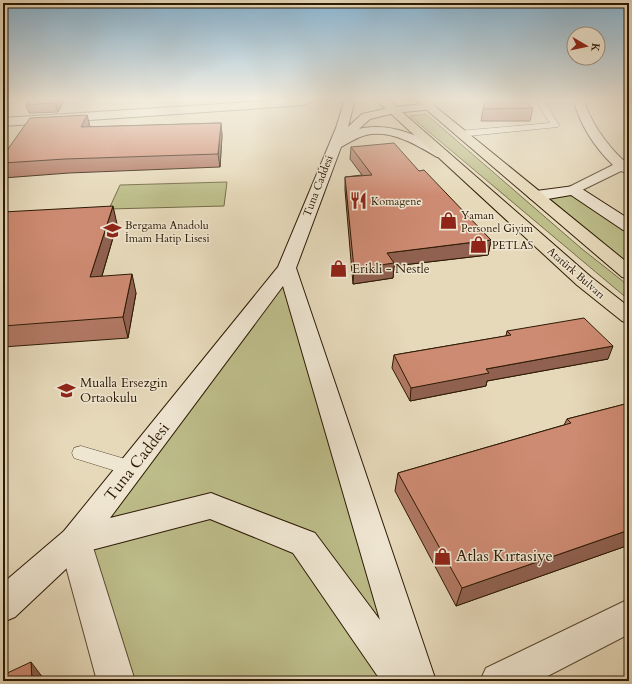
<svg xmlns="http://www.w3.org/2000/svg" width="632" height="684" font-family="Cardo,serif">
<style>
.green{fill:#bdbd8a;stroke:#756c47}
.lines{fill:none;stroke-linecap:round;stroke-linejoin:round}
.lane-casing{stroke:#5b4a32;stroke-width:1}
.street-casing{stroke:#5b4a32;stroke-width:2}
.secondary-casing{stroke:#2d1a04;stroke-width:2}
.primary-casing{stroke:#2d1a04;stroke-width:2}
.lane{fill:#efe6d2;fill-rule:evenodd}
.street{fill:#efe6d2;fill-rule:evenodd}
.secondary{fill:#efe6d2;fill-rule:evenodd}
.primary{fill:#e6d9ba;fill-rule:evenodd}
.wall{fill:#b17863;stroke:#2d1a04}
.shaded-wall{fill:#906150;stroke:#2d1a04}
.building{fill:#ce8b73;stroke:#2d1a04}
.labels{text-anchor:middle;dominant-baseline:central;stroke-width:3;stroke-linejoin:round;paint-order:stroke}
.far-street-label{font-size:11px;fill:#2d1a04;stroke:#efe6d2}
.far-poi-label{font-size:11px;fill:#2d1a04;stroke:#efe6d2;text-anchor:start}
.poi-label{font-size:13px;fill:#2d1a04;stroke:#efe6d2;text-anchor:start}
.near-street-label{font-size:16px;fill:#2d1a04;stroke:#efe6d2}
.near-poi-label{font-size:16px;fill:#2d1a04;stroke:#efe6d2;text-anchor:start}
</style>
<rect width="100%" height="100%" fill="#e6d9ba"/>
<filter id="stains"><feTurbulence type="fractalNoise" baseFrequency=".005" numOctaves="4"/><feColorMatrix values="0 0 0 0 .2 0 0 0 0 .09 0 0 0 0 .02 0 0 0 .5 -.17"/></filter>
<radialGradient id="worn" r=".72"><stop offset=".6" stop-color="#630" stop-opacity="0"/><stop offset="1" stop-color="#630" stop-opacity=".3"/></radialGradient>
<path class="green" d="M426,114L582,249L629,286V300L410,116Z
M227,182L224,206L109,209L120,185Z
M574,190L629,226V273L536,196Z
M287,268L417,681H116L75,541Z"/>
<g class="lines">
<defs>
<path id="lane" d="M539,99H547L546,104L559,125L558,127L459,137L455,134L459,131L550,123L538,104Z
M81,446L139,463L141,468L139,473L132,476L74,458L72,453L74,448Z"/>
<path id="street" d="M298,99H307L310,102L305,105L3,126V118Z
M573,99H583C591,122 605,143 623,160L629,158V174L621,171L574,194L569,193L567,190L569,187L613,165C594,147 580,124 573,99Z
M75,527L86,531L91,541L135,681H97L59,541L64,531Z
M629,599V634L538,681H480L486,668Z"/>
<path id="secondary" d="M3,99H12L7,106L3,107Z
M345,99H355L348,127L362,114L394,107L424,104V99H434L433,109L394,113L370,119L359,129C386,123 410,132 433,144C439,147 445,149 449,154L447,157H437C417,145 391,129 366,135C358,137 348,143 341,147L296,268L436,681H381L293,553L210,519L84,552L15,617L3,622V583L64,531L278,267L336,128ZM283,286L380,620L315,533L221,497L211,493L110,518Z
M574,186L579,187L629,219V231L623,230L571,195L536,201L531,199L528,196L531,193L536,191Z"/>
<path id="primary" d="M375,99H387L591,277L629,307V323L622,321L577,285Z
M414,99H426L629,264V279L622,277Z"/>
</defs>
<use href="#lane" class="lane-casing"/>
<use href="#street" class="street-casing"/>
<use href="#secondary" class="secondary-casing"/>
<use href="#primary" class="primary-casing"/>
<use href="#lane" class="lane"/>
<use href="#street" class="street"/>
<use href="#secondary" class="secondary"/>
<use href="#primary" class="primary"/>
</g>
<path class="wall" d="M30,99H65L58,112L29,113L26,105Z
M533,108L530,121H481L483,109Z
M87,115L90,127L221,123L222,136L220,167L69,173L3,178V156Z
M351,147L419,171L491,240L488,255L394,266L393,278L353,284L345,190V177L362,175L350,159Z
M3,212L117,224L102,276L136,293L128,338L3,347Z
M507,331L608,359L487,381L486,386L410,401L392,368L394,355L506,336Z
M629,403V545L456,606L395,491L398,473L564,425L567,419Z"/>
<path class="shaded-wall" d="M58,99H65L58,112L55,103Z
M87,115L90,128L81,127Z
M221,123L222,136L220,167L218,154Z
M113,206L117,224L96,296L90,277Z
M491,240L488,255L394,266L393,278L353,284L354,269L387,253Z
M132,274L136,293L128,338L123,317Z
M613,346L608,359L487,381L486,386L410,401L411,388L486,369Z
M629,530V545L456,606L462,588Z
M31,662L43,678V681H32Z"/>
<path class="building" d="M30,99H58L55,103L26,105Z
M486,99H524L533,108L483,109Z
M87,115L81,127L221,123L218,154L65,159L3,163V156L30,118Z
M394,143L419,171L424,170L491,240L387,253L394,263L354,269L345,177L372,175L351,147Z
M113,206L90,277L132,274L123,317L3,326V212Z
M584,318L613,346L486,369L489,373L411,388L394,355L511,335L507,331Z
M629,403V530L462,588L398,473L571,423L567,419Z
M31,662L32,681H3V675Z"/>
<linearGradient id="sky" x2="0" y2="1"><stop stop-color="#88b6d5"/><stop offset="0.51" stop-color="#f4eee0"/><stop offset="1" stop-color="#f4eee0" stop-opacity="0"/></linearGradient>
<rect width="632" height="195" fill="url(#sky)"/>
<defs>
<symbol id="restaurant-bare" viewBox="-9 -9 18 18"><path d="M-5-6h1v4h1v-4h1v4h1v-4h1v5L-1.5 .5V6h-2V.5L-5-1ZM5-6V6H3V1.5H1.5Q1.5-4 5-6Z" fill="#8f2418" stroke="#efe6d2" stroke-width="2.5" paint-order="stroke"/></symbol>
<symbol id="shop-bare" viewBox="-9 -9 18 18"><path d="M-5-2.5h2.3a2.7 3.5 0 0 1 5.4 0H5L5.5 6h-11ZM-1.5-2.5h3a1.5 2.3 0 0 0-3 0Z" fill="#8f2418" stroke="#efe6d2" stroke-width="2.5" paint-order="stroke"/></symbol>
<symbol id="school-bare" viewBox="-9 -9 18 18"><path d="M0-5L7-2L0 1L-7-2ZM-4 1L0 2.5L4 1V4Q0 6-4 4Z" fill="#8f2418" stroke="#efe6d2" stroke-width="2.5" paint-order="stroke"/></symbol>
</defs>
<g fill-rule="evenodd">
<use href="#restaurant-bare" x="346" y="188" width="25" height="25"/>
<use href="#shop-bare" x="436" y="208" width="25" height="25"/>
<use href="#school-bare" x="100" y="218" width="25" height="25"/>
<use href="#shop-bare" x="466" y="232" width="25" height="25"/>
<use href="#shop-bare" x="326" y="256" width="25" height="25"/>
<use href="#school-bare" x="54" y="378" width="25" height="25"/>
<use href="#shop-bare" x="430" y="544" width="25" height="25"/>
</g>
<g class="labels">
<g class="far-street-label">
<text transform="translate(318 186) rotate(-69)">Tuna Caddesi</text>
<text transform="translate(576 273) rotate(41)">Atatürk Bulvarı</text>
</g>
<g class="far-poi-label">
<text x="371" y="201">Komagene</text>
<text x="461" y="215">Yaman<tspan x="461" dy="13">Personel Giyim</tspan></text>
<text x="125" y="225">Bergama Anadolu<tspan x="125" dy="13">İmam Hatip Lisesi</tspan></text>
<text x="492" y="245">PETLAS</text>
</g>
<g class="poi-label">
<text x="352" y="269">Erikli - Nestle</text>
<text x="80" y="383">Mualla Ersezgin<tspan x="80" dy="15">Ortaokulu</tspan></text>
</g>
<g class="near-street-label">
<text transform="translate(137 462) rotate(-52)">Tuna Caddesi</text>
</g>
<g class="near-poi-label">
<text x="456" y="556">Atlas Kırtasiye</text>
</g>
</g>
<rect width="632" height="684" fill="none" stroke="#e6d9ba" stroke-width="16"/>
<rect x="4" y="4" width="624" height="676" fill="none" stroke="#2d1a04" stroke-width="2"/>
<rect x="8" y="8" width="616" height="668" fill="none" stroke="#2d1a04"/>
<g transform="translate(586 46) rotate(99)"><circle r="19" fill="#efe6d2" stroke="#a19480"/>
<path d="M0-3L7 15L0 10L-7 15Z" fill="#8f2418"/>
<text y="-6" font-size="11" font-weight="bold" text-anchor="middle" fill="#2d1a04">K</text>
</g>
<rect width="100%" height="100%" filter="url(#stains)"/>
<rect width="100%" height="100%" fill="url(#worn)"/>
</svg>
